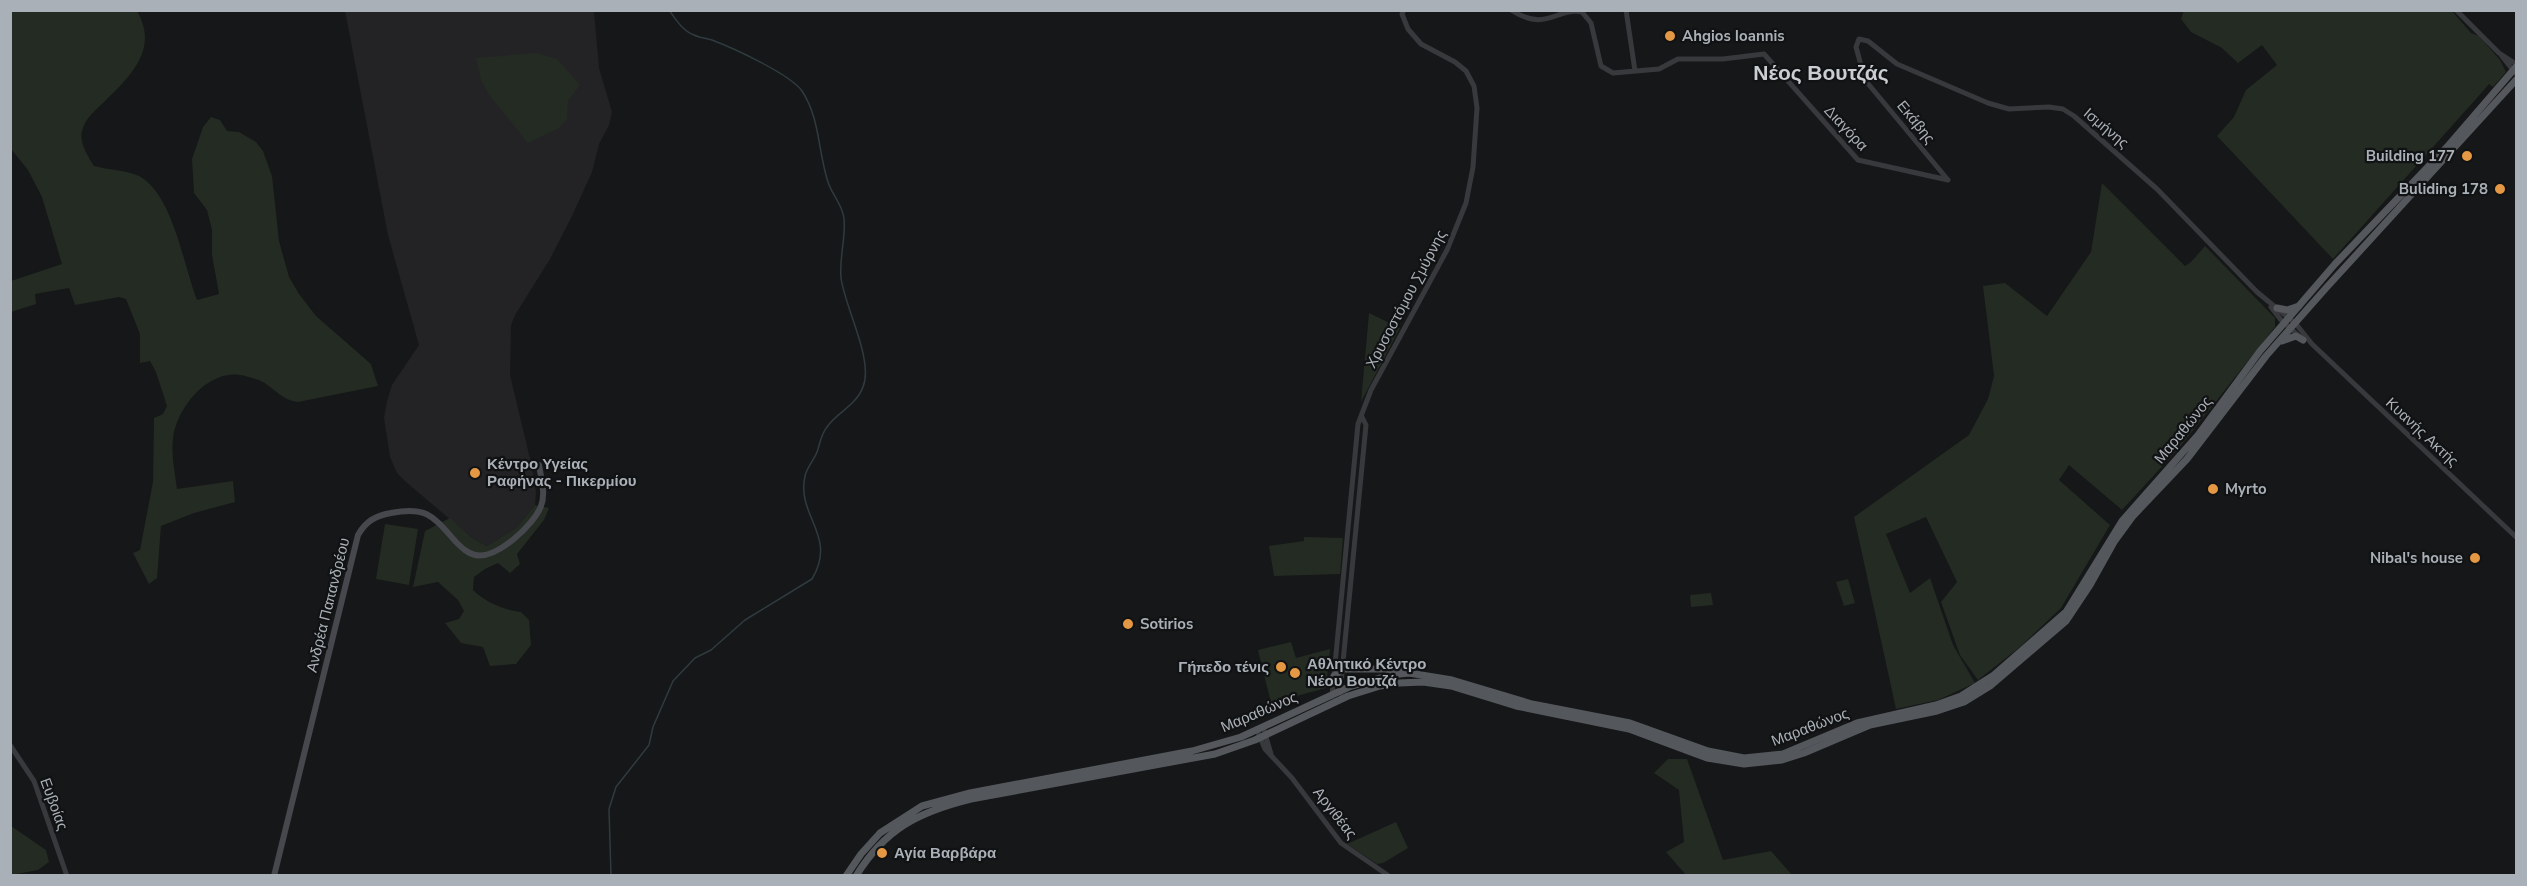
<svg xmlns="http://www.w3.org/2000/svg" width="2527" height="886" font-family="'Nunito Sans',sans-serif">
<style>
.built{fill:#232325}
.green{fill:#232b23}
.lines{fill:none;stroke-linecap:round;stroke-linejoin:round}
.stream{stroke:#303b40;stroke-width:1.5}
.tertiary{stroke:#38393d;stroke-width:5}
.secondary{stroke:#46484d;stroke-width:6}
.primary{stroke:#54575c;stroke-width:7}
.poi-dot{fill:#e49843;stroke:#111213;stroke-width:2}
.labels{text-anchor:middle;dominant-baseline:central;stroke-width:4.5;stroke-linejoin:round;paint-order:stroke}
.poi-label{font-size:15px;font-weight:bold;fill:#aab0b7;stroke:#111213;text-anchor:start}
.street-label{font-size:15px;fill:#aab0b7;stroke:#111213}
.district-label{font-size:21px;font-weight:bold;fill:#caced3;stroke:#111213}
</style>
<rect width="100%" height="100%" fill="#161718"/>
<path class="built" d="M345,11H594L599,68L612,112L609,125L599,144L592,172L572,216L550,259L515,315L511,325L510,375L532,467L536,492L535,505L517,527L487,546L472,538L406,482L397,473L390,457L384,418L387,401L392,385L419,345L388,235Z"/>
<path class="green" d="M2184,10L2452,11L2471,33L2479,36L2500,60L2506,72L2493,87L2489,84L2484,90L2333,259L2217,136L2234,117L2246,90L2277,65L2262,45L2238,63L2222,48L2191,32L2181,19Z
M12,11H137C159,49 131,76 104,102C95,111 85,118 82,131C79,143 88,156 94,166C108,170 126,170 139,176C173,194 184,267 197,300L219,294L212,255V230L207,210L194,193L192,159L203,127L211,117L220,120L227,131L239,132L256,142L263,151L272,176L279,241L289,277L299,294L316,316L371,364L378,386L298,402C282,400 276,390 263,382C258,379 251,378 245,376C211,366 177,406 173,438C171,454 175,473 177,489L233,481L235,502L194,513L161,526L157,578L149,584L133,553L140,550L153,482L154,418L163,414L167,406L156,372L150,361L140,363V334L126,299L119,297L75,305L69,288L35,294L36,304L11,312V281L62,264L42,197L28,170L11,149L10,12Z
M536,53L557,59L580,85L568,101L567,119L559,128L528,143L488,93L481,80L476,58Z
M2102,183L2185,266L2191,262L2205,246L2275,318V327L2179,448L2122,510L2069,465L2059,480L2110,525L2061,608L2020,647L1978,680L1960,655L1941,602L1957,582L1926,517L1886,534L1910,593L1930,578L1953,645L1975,683L1938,700L1896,709L1854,517L1969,435L1988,399L1994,376L1983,286L2005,283L2047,316L2091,252Z
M1369,313L1400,328L1361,402Z
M535,505L549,508L544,520L517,554L520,564L510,573L498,563L485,569L474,577L473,590C485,602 504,610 521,612L529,620L531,645L516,664L490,666L483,647L461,643L445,623L459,619L464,611L458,600L438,582L413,587L425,531L450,518L472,538L487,546L517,527Z
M385,524L418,529L409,585L376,579Z
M1304,537L1343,538L1340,574L1274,576L1269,546L1304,541Z
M1848,579L1855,603L1844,606L1836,582Z
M1711,593L1713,605L1691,607L1690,595Z
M1291,642L1296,658L1330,649L1326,688L1271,703L1258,650Z
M1668,759H1687L1723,860L1771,851L1792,875H1686L1666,852L1684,842L1679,790L1654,773Z
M1396,822L1408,848L1383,863L1377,864L1347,844Z
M11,826L46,850L49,862L38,870L11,875Z"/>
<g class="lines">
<path class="stream" d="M611,876L609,809L616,787L649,745L653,727L673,681L695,658L711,650L745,620L812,579C838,535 796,517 805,476C807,467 814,460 817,452C820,444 821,434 827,427C836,413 856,406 863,387C874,360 845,308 841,278C839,258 846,238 844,219C843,205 832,195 828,182C818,152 820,118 802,91C790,74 733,48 712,40C706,38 700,38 694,35C683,31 676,20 669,10"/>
<path class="tertiary" d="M1511,10C1547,33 1556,7 1582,12L1591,23L1601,66L1613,73L1659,69L1678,59H1723L1764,54L1858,160L1948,180
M1626,10L1635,71
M2456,10L2499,53L2516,64
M2501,55L2516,74
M1948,180L1865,80L1856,47L1859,39L1868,41L1897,64L1988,103L2009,109L2049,107L2063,109L2074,116L2157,189L2257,292L2296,324L2312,344L2516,537
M2271,307L2281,320L2300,337
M1340,693L1366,425L1362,417
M1332,696L1358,424L1371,390L1447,250L1466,203L1473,167L1477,108L1474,86L1466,71L1455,62L1421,44L1408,29L1402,14L1404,10
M1263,727L1271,754
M1257,730L1265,749L1292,778L1341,843L1389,876
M10,745L34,781L67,876"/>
<path class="secondary" d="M274,876L358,535C366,521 375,516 391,513C427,506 433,516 456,542C462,548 467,553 475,555C496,560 534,525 541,506C546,493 541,478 539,465"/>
<path class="primary" d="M2277,308L2287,310L2299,306
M2282,341L2296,336L2303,340
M1334,676L1343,669H1394L1408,671
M846,876L861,854L880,833L922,806L970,793L1192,751L1241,737L1349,687L1390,675L1409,673L1452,680L1532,704L1630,723L1708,751L1744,758L1783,754L1857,723L1936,705L1961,696L1994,675L2066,612L2122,521L2198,435L2260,351L2335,264L2447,147L2516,67
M856,876C885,829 918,812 971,799L1215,754L1255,740L1348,696L1380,686L1399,683L1423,682L1451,686L1516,706L1629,729L1707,758L1744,764L1782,760L1804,753L1870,725L1937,711L1964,702L1990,686L2066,621L2090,585L2114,542L2133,516L2187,459L2266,356L2326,288L2516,80"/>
</g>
<g class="poi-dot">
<circle cx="1670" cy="36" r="6"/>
<circle cx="2467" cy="156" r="6"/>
<circle cx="2500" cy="189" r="6"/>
<circle cx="475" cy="473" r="6"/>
<circle cx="2213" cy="489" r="6"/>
<circle cx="2475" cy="558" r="6"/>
<circle cx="1128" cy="624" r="6"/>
<circle cx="1281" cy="667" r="6"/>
<circle cx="1295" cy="673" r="6"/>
<circle cx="882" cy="853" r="6"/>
</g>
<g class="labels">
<g class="poi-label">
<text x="1682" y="36">Ahgios Ioannis</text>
<text x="2455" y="156" text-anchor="end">Building 177</text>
<text x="2488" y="189" text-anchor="end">Buliding 178</text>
<text x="487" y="464">Κέντρο Υγείας<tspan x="487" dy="17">Ραφήνας - Πικερμίου</tspan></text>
<text x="2225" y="489">Myrto</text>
<text x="2463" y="558" text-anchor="end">Nibal's house</text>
<text x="1140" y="624">Sotirios</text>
<text x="1307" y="664">Αθλητικό Κέντρο<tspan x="1307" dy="17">Νέου Βουτζά</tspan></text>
<text x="1269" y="667" text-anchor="end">Γήπεδο τένις</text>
<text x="894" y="853">Αγία Βαρβάρα</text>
</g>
<g class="street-label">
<text transform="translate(1916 122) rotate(51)">Εκάβης</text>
<text transform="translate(1846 128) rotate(47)">Διαγόρα</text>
<text transform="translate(2106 128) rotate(40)">Ισμήνης</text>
<text transform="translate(1406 299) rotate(-62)">Χρυσοστόμου Σμύρνης</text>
<text transform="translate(2183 430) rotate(-51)">Μαραθώνος</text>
<text transform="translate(2422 432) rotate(43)">Κυανής Ακτής</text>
<text transform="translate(328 605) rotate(-76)">Ανδρέα Παπανδρέου</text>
<text transform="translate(1259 712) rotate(-23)">Μαραθώνος</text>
<text transform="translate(1810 727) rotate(-21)">Μαραθώνος</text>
<text transform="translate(54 804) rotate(70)">Ευβοίας</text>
<text transform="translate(1335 813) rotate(52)">Αργιθέας</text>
</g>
<g class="district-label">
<text x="1821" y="73">Νέος Βουτζάς</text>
</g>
</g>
<rect width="2527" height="886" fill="none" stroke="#aab0b7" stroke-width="24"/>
</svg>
